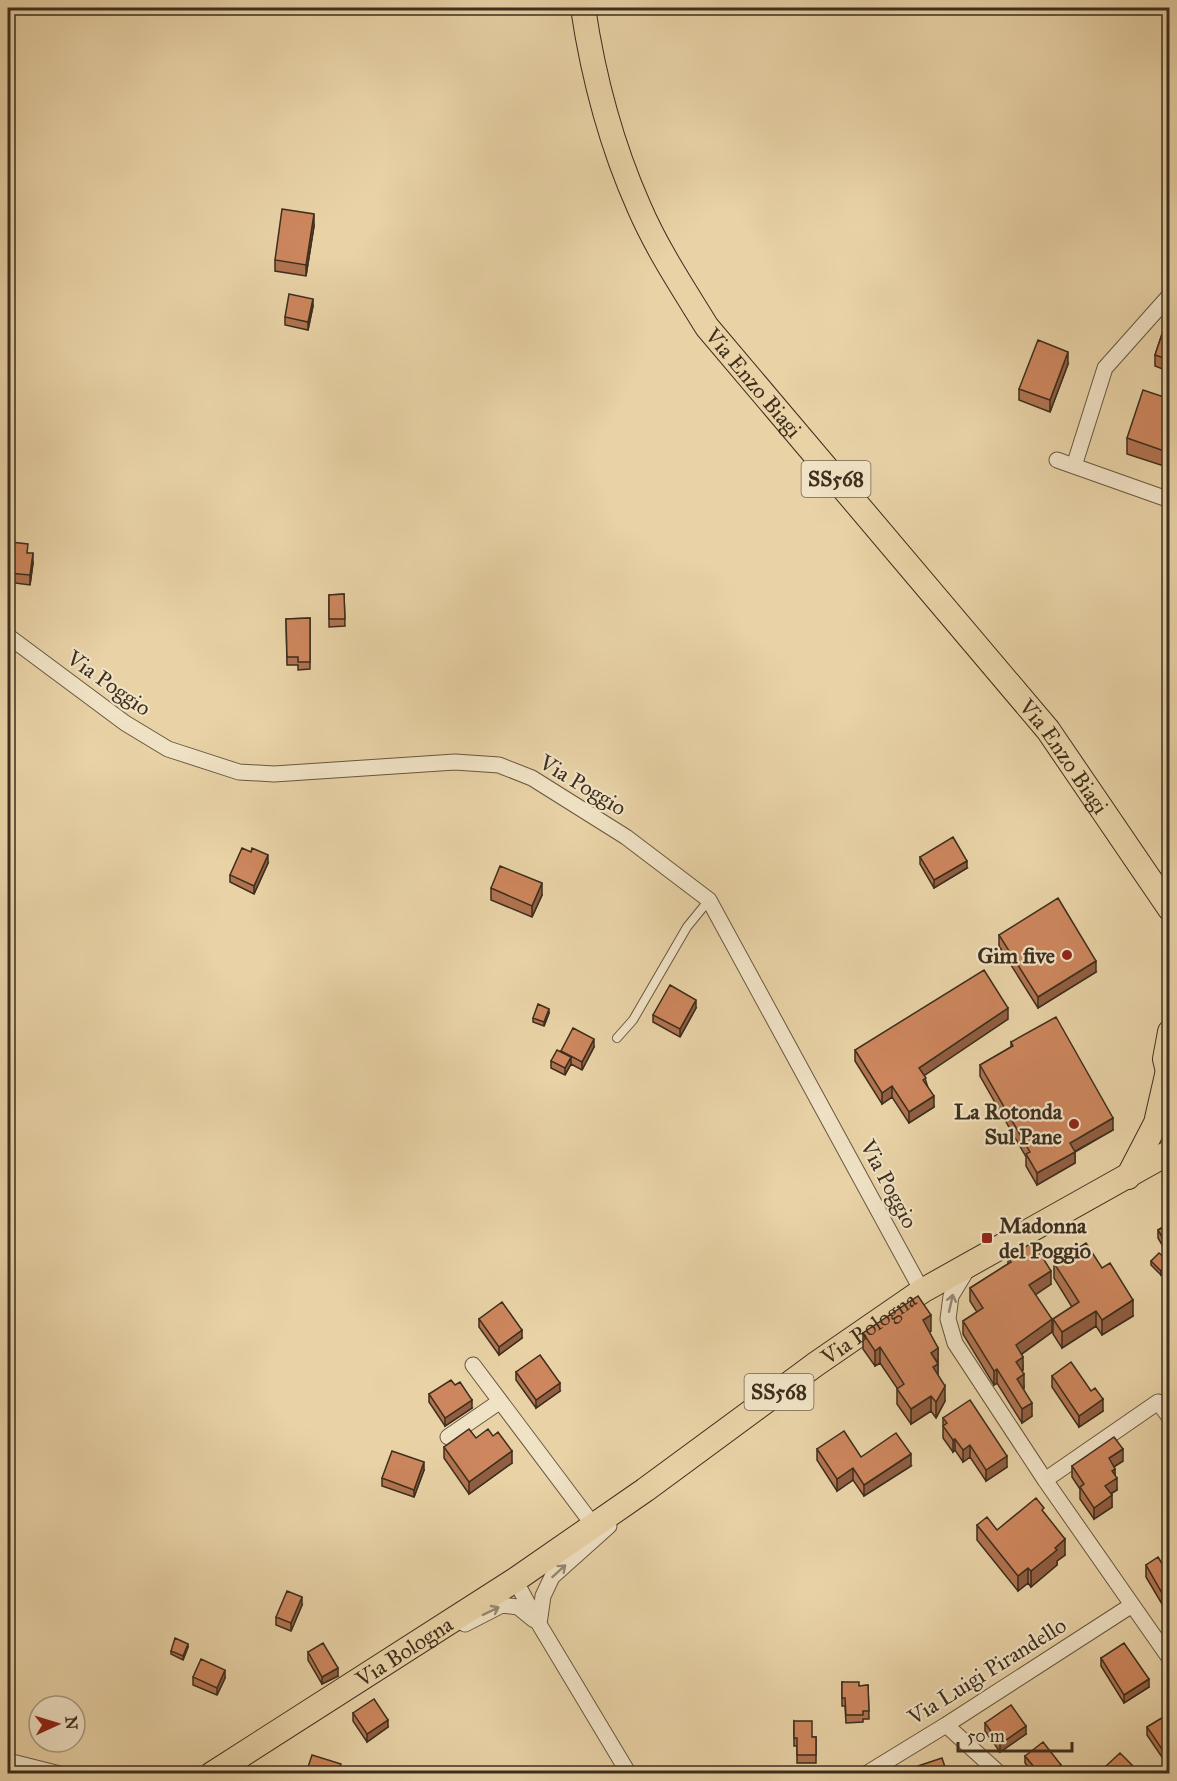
<svg xmlns="http://www.w3.org/2000/svg" width="1177" height="1781" font-family="'IM FELL Great Primer',serif">
<style>
.lines{fill:none;stroke-linecap:round;stroke-linejoin:round}
.lane-casing{stroke:#68573f;stroke-width:10}
.street-casing{stroke:#68573f;stroke-width:17}
.primary-casing{stroke:#3d2e1d;stroke-width:26}
.lane{stroke:#f0e2c5;stroke-width:8}
.street{stroke:#f0e2c5;stroke-width:15}
.primary{stroke:#e8d2a6;stroke-width:24}
.wall{fill:#b07350;stroke:#3d2e1d;stroke-width:1.5}
.shaded-wall{fill:#905e41;stroke:#3d2e1d;stroke-width:1.5}
.building{fill:#cd865d;stroke:#3d2e1d;stroke-width:1.5}
.oneway{stroke:#968871}
.poi-dot{fill:#8f2418;stroke:#f0e2c5;stroke-width:2}
.labels{text-anchor:middle;dominant-baseline:central;stroke-width:4.5;stroke-linejoin:round;paint-order:stroke}
.shield{fill:#f0e2c5;stroke:#73644f;stroke-width:1.5}
.shield-label{font-size:21px;font-weight:bold;fill:#3d2e1d}
.street-label{font-size:22px;fill:#3d2e1d;stroke:#f0e2c5}
.poi-label{font-size:22px;font-weight:bold;fill:#3d2e1d;stroke:#f0e2c5;text-anchor:end}
</style>
<rect width="100%" height="100%" fill="#e8d2a6"/>
<filter id="stains"><feTurbulence type="fractalNoise" baseFrequency=".00333" numOctaves="4"/><feColorMatrix values="0 0 0 0 .2 0 0 0 0 .09 0 0 0 0 .02 0 0 0 .5 -.17"/></filter>
<radialGradient id="worn" r=".72"><stop offset=".6" stop-color="#630" stop-opacity="0"/><stop offset="1" stop-color="#630" stop-opacity=".3"/></radialGradient>
<g class="lines">
<defs>
<path id="lane" d="M617,1038L633,1020L687,927L709,900"/>
<path id="street" d="M1057,460L1170,500
M1074,466L1105,368L1170,295
M8,636L125,723L168,749L239,772L274,774L455,762L499,765L532,778L626,837L709,900L922,1291
M968,1268L951,1296L948,1319L955,1343L1045,1480L1170,1659
M473,1365L594,1526
M448,1437L499,1402
M1045,1480L1158,1402L1170,1418
M515,1580L539,1624L629,1774
M465,1624L502,1605L518,1607L534,1620
M539,1624L543,1596L552,1577L609,1526
M946,1725L1000,1774
M8,1761L60,1774
M866,1774L946,1725L1132,1605"/>
<g id="primary">
<path id="s1" d="M583,8C593,75 611,144 639,207C657,249 683,288 707,327L1048,730L1170,909"/>
<path d="M1170,1032L1165,1059L1170,1080"/>
<path d="M1128,1177L1156,1123L1167,1075"/>
<path id="s2" d="M212,1774L515,1580L645,1490L816,1364L922,1291L1170,1152"/>
</g>
</defs>
<use href="#lane" class="lane-casing"/>
<use href="#street" class="street-casing"/>
<use href="#primary" class="primary-casing"/>
<use href="#lane" class="lane"/>
<use href="#street" class="street"/>
<use href="#primary" class="primary"/>
</g>
<path class="wall" d="M1000,8H1012L1006,13Z
M314,226L306,276L275,271V260Z
M313,306L308,330L285,325V317Z
M1169,313L1170,372L1155,366V355Z
M1068,364L1050,412L1019,400V389Z
M1170,399V468L1127,454V438Z
M8,549L28,553L33,563L30,585L8,582Z
M344,594L345,626L329,627V595Z
M310,618V669L298,670V665H287L286,619Z
M920,857L967,868L934,888L920,864Z
M268,863L254,894L230,882V875Z
M491,888L542,895L532,917L491,900Z
M999,935L1096,972L1038,1008L999,946Z
M696,1008L680,1037L653,1022V1015Z
M549,1013L544,1026L533,1022V1018Z
M1008,1019L924,1075L934,1107L909,1123L892,1097L882,1104L855,1061V1050Z
M1011,1042L1113,1130L1075,1152V1163L1037,1185L1026,1166V1157L980,1076V1065L1011,1047Z
M594,1047L582,1070L571,1064L565,1075L551,1068V1061L561,1051Z
M1170,1223L1168,1255L1158,1238V1230Z
M1008,1258L1051,1284L1035,1295L1052,1332L1022,1354L1023,1370L1022,1371L1024,1388H1023L1032,1416L1022,1423L997,1383L994,1385L963,1334V1321L977,1312L970,1301V1288L1008,1264Z
M1151,1261L1170,1262V1266L1161,1275L1151,1265Z
M1054,1263L1133,1316L1102,1335L1096,1326L1062,1348L1053,1334V1319L1072,1307L1054,1278Z
M479,1319L522,1338L499,1355L479,1327Z
M931,1331L929,1332L938,1348V1375L945,1401L936,1418L931,1411L911,1424L897,1404V1388L880,1363L875,1366L863,1349V1333Z
M516,1372L560,1391L536,1408L516,1380Z
M1052,1376L1103,1411L1079,1427L1052,1387Z
M429,1394L472,1408L445,1426L429,1402Z
M943,1418L1007,1467L986,1481L970,1457L963,1462L955,1450L953,1452L943,1438Z
M476,1438L512,1463L469,1494L444,1458V1447Z
M817,1449L861,1457L911,1466L864,1496L853,1480L837,1491L817,1460Z
M1123,1461L1114,1467L1117,1490L1111,1494L1112,1507L1094,1519L1080,1499V1489L1072,1477V1466Z
M424,1470L414,1497L382,1486V1478Z
M1044,1513L1065,1555L1057,1561V1565L1031,1587L1028,1583L1018,1591L977,1540V1525L997,1530Z
M1170,1563V1600L1162,1604L1146,1577V1565L1164,1567Z
M302,1605L291,1631L276,1625V1617Z
M188,1647L183,1660L171,1654V1651Z
M308,1652L338,1676L322,1684L308,1660Z
M1101,1658L1149,1687L1124,1703L1101,1666Z
M193,1677L225,1678L217,1695L193,1685Z
M842,1682L859,1686L868,1685L869,1719H863V1722L846,1723L845,1706H842Z
M353,1713L388,1727L367,1742L353,1721Z
M1170,1713V1769L1147,1735V1727Z
M794,1721L812,1737H816V1763H797V1746H794Z
M985,1723L1026,1734L1000,1752L985,1731Z
M1025,1756L1061,1773H1033L1025,1763Z
M1106,1766L1135,1773H1106Z"/>
<path class="shaded-wall" d="M1006,8H1012L1006,13Z
M314,214V226L306,276V265Z
M313,299V306L308,330V322Z
M1068,352V364L1050,412V400Z
M33,553V563L30,585V575Z
M268,855V863L254,894V886Z
M967,861V868L934,888V880Z
M542,883V895L532,917V906Z
M1096,961V972L1038,1008V997Z
M696,1000V1008L680,1037V1029Z
M1008,1008V1019L919,1079V1068Z
M549,1009V1013L544,1026V1022Z
M594,1039V1047L582,1070V1062Z
M571,1057V1064L565,1075V1068Z
M892,1086V1097L882,1104V1093Z
M934,1096V1107L909,1123V1112Z
M1113,1118V1130L1070,1154V1143Z
M1075,1152V1163L1037,1185V1173Z
M1170,1262V1266L1161,1275V1271Z
M1051,1271V1284L1029,1299V1285Z
M1133,1300V1316L1102,1335V1320Z
M1096,1311V1326L1062,1348V1332Z
M931,1315V1331L923,1336V1320Z
M1052,1319V1332L1016,1358V1345Z
M522,1330V1338L499,1355V1347Z
M880,1347V1363L875,1366V1351Z
M938,1348V1363L931,1353Z
M1023,1357V1370L1016,1375V1362Z
M938,1364V1379L933,1367Z
M997,1369V1383L994,1385V1371Z
M1024,1374V1388L1017,1392V1379Z
M560,1383V1391L536,1408V1400Z
M945,1386V1401L936,1418V1402Z
M931,1396V1411L911,1424V1409Z
M1103,1399V1411L1079,1427V1416Z
M472,1400V1408L445,1426V1418Z
M1032,1403V1416L1022,1423V1409Z
M955,1439V1450L953,1452V1440Z
M970,1445V1457L963,1462V1450Z
M1123,1449V1461L1109,1470V1458Z
M512,1451V1463L469,1494V1482Z
M911,1454V1466L864,1496V1485Z
M1007,1456V1467L986,1481V1470Z
M424,1462V1470L414,1497V1490Z
M853,1468V1480L837,1491V1479Z
M1115,1469V1479L1117,1478V1490L1105,1497V1486L1112,1471Z
M1112,1495V1507L1094,1519V1508Z
M1065,1539V1555L1057,1561V1565L1031,1587V1571L1055,1548Z
M1028,1568V1583L1018,1591V1576Z
M1169,1588V1600L1162,1604V1593Z
M302,1597V1605L291,1631V1623Z
M188,1644V1647L183,1660V1656Z
M338,1668V1676L322,1684V1677Z
M225,1670V1678L217,1695V1688Z
M1149,1679V1687L1124,1703V1695Z
M388,1720V1727L367,1742V1734Z
M1026,1726V1734L1000,1752V1744Z
M1061,1765V1773H1051Z"/>
<path class="building" d="M282,209L314,214L306,265L275,260Z
M289,294L313,299L308,322L285,317Z
M1169,313H1170V360L1155,355Z
M1038,340L1068,352L1050,400L1019,389Z
M1143,390L1170,399V453L1127,438Z
M11,542L28,544L27,553H33L30,575L8,573V549L10,550Z
M344,594L345,619H329V595Z
M310,618V662H298V657H287L286,619Z
M953,837L967,861L934,880L920,857Z
M242,848L251,852L252,848L268,855L254,886L230,875Z
M500,866L542,883L532,906L491,888Z
M1058,898L1096,961L1038,997L999,935Z
M984,970L1008,1008L919,1068L926,1078L923,1080L934,1096L909,1112L892,1086L882,1093L855,1050Z
M670,985L696,1000L680,1029L653,1015Z
M538,1004L549,1009L544,1022L533,1018Z
M1056,1017L1113,1118L1070,1143L1075,1152L1037,1173L1026,1154L1030,1152L980,1065L1013,1046L1011,1042Z
M573,1028L594,1039L582,1062L561,1051Z
M557,1050L571,1057L565,1068L551,1061Z
M1170,1223V1246L1168,1247L1158,1230Z
M1033,1242L1051,1271L1029,1285L1052,1319L1016,1345L1023,1357L1016,1362L1024,1374L1017,1379L1032,1403L1022,1409L997,1369L994,1371L963,1321L983,1308L970,1288L1011,1262L1008,1258Z
M1086,1243L1102,1268L1110,1263L1133,1300L1102,1320L1096,1311L1062,1332L1053,1319L1079,1302L1054,1263Z
M1159,1253L1170,1262L1161,1271L1151,1261Z
M918,1296L931,1315L923,1320L938,1348L931,1353L938,1364L933,1367L945,1386L936,1402L931,1396L911,1409L897,1389L904,1384L880,1347L875,1351L863,1333Z
M502,1302L522,1330L499,1347L479,1319Z
M540,1355L560,1383L536,1400L516,1372Z
M1168,1359H1170V1377H1169Z
M1071,1362L1091,1391L1095,1388L1103,1399L1079,1416L1052,1376Z
M451,1380L455,1385L460,1382L472,1400L445,1418L429,1394Z
M970,1400L1007,1456L986,1470L970,1445L963,1450L955,1439L953,1440L943,1426L947,1423L943,1418Z
M469,1429L476,1438L488,1429L493,1436L498,1432L512,1451L469,1482L444,1447Z
M844,1431L861,1457L896,1433L911,1454L864,1485L853,1468L837,1479L817,1449Z
M1114,1437L1123,1449L1109,1458L1115,1469L1112,1471L1117,1478L1105,1486L1112,1495L1094,1508L1080,1487L1084,1484L1072,1466Z
M392,1451L424,1462L414,1490L382,1478Z
M1036,1498L1044,1508L1042,1510L1065,1539L1055,1548L1057,1550L1031,1571L1028,1568L1018,1576L977,1525L987,1517L997,1530Z
M1158,1557L1164,1567L1170,1563V1589L1162,1593L1146,1565Z
M287,1591L302,1597L291,1623L276,1617Z
M175,1638L188,1644L183,1656L171,1651Z
M323,1643L338,1668L322,1677L308,1652Z
M1124,1643L1149,1679L1124,1695L1101,1658Z
M201,1659L225,1670L217,1688L193,1677Z
M842,1682H859V1686L868,1685L869,1711H863V1715H846L845,1698H842Z
M374,1699L388,1720L367,1734L353,1713Z
M1011,1705L1026,1726L1000,1744L985,1723Z
M1170,1713V1761L1147,1727Z
M794,1721H812V1737H816V1755H797V1738H794Z
M1043,1742L1061,1765L1051,1773H1039L1025,1756Z
M1120,1753L1135,1768L1133,1770L1135,1773H1109L1111,1772L1106,1766Z
M312,1755L341,1764L338,1773H306Z
M942,1758L947,1773H921L918,1766Z"/>
<defs><path id="oneway-shaft" d="M-6 0H5M1.5-3L5.5 0L1.5 3" fill="none" stroke-width="1.6" stroke-linecap="round" stroke-linejoin="round" transform="scale(1.5)"/></defs>
<g class="oneway">
<use href="#oneway-shaft" transform="translate(951 1303) rotate(-77)"/>
<use href="#oneway-shaft" transform="translate(559 1571) rotate(-42)"/>
<use href="#oneway-shaft" transform="translate(491 1611) rotate(-26)"/>
</g>
<g class="poi-dot">
<circle cx="1067" cy="955" r="6"/>
<circle cx="1074" cy="1124" r="6"/>
<rect x="981" y="1232" width="12" height="12" rx="3"/>
</g>
<g class="labels">
<g class="shield">
<rect x="801.5" y="461" width="69" height="36" rx="4.5"/>
<rect x="744.5" y="1374" width="69" height="36" rx="4.5"/>
</g>
<g class="shield-label">
<text x="836" y="479">SS568</text>
<text x="779" y="1392">SS568</text>
</g>
<g class="street-label">
<text stroke="none"><textPath href="#s1" startOffset="418">Via Enzo Biagi</textPath></text>
<text transform="translate(109 683) rotate(35)">Via Poggio</text>
<text stroke="none"><textPath href="#s1" startOffset="904">Via Enzo Biagi</textPath></text>
<text transform="translate(583 785) rotate(31)">Via Poggio</text>
<text transform="translate(889 1184) rotate(62)">Via Poggio</text>
<text stroke="none"><textPath href="#s2" startOffset="794">Via Bologna</textPath></text>
<text stroke="none"><textPath href="#s2" startOffset="228">Via Bologna</textPath></text>
<text transform="translate(987 1671) rotate(-32)">Via Luigi Pirandello</text>
</g>
<g class="poi-label">
<text x="1055" y="955">Gim five</text>
<text x="1062" y="1111">La Rotonda<tspan x="1062" dy="25">Sul Pane</tspan></text>
<text x="999" y="1225" text-anchor="start">Madonna<tspan x="999" dy="25">del Poggio</tspan></text>
</g>
</g>
<rect width="1177" height="1781" fill="none" stroke="#e8d2a6" stroke-width="30"/>
<rect x="9" y="9" width="1159" height="1763" fill="none" stroke="#3d2e1d" stroke-width="3"/>
<rect x="15" y="15" width="1147" height="1751" fill="none" stroke="#3d2e1d" stroke-width="1.5"/>
<g transform="translate(57 1724) rotate(86)"><circle r="28" fill="#f0e2c5" stroke="#a89a82" stroke-width="1.5"/>
<path d="M0-4.5L10 22L0 15L-10 22Z" fill="#8f2418"/>
<text y="-9" font-size="16" font-weight="bold" text-anchor="middle" fill="#3d2e1d">N</text>
</g>
<path d="M958 1742v9h114v-9" fill="none" stroke="#3d2e1d" stroke-width="3"/>
<text x="967" y="1742" font-size="18" fill="#3d2e1d" stroke="#f0e2c5" stroke-width="4.5" paint-order="stroke">50 m</text>
<rect width="100%" height="100%" filter="url(#stains)"/>
<rect width="100%" height="100%" fill="url(#worn)"/>
</svg>
